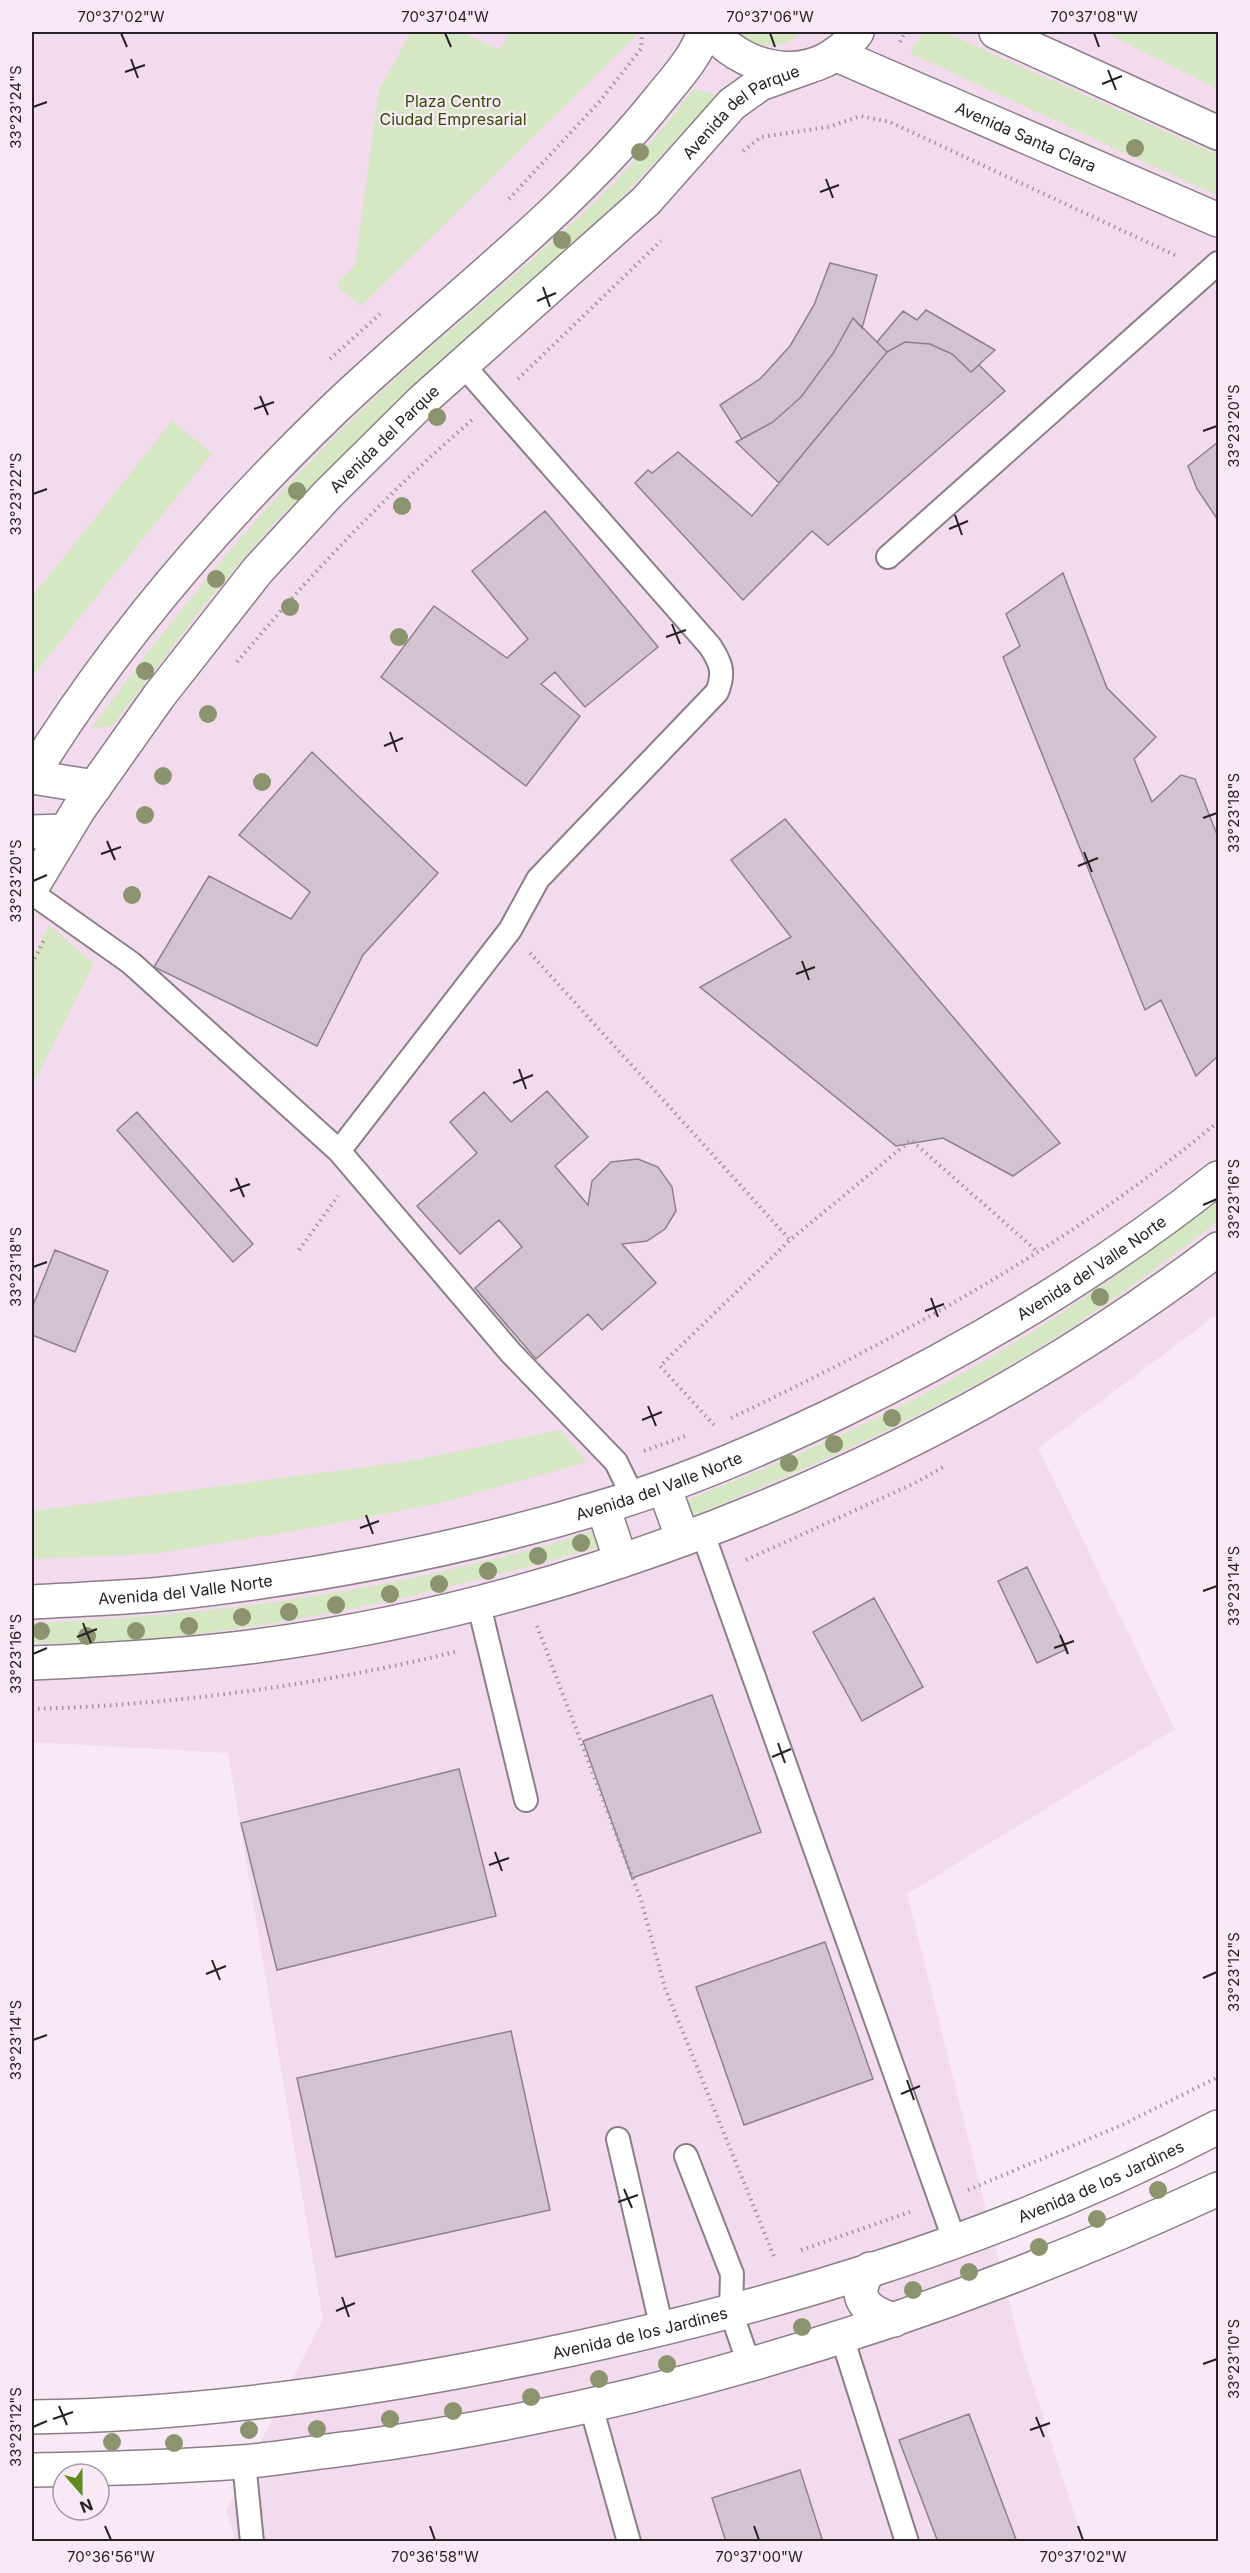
<svg xmlns="http://www.w3.org/2000/svg" width="1250" height="2573" font-family="Inter,sans-serif">
<style>
.built{fill:#f1dbed}
.green{fill:#d5e7c3}
.building{fill:#d3c3d0;stroke:#8e808c;stroke-width:1.5}
.lines{fill:none;stroke-linecap:round;stroke-linejoin:round}
.service-casing{stroke:#8c7e89;stroke-width:26}
.minor-casing{stroke:#8c7e89;stroke-width:36}
.tertiary-casing{stroke:#8c7e89;stroke-width:36}
.path{stroke:#a1959e;stroke-width:4;stroke-dasharray:1.5 4.5;stroke-linecap:butt}
.service{stroke:#fff;stroke-width:22}
.minor{stroke:#fff;stroke-width:33}
.tertiary{stroke:#fff;stroke-width:33}
.tree{fill:#8c946f}
.ticks{fill:none;stroke:#272126;stroke-width:2}
.labels{text-anchor:middle;dominant-baseline:central;stroke-width:4.5;stroke-linejoin:round;paint-order:stroke}
.park-label{font-size:16px;fill:#324f00;stroke:#f9e9f6}
.street-label{font-size:16px;fill:#272126;stroke:#f9e9f6}
.neatline{fill:none;stroke:#272126;stroke-width:2}
.ticks-label{font-size:15px;text-anchor:middle;fill:#272126}
</style>
<rect width="100%" height="100%" fill="#f9e9f6"/>
<path class="built" d="M32,32H1218V1314L1038,1448L1175,1729L907,1894L1019,2342L1083,2541H236L226,2510L323,2319L228,1753L32,1742Z"/>
<path class="green" d="M411,32H460L500,50L510,32H640L361,306L336,285L355,265L379,90Z
M727,32H803C776,54 756,45 727,32Z
M923,32H944L1218,155V196L910,53Z
M1104,32H1218V89Z
M694,89L718,95L595,226L387,412L274,523L209,599L112,726L92,728C179,607 275,490 385,388C448,330 516,276 579,217C621,178 659,135 694,89Z
M172,421L212,453L32,677V597Z
M49,925L94,964L32,1087V960Z
M1218,1201V1221C1161,1265 1102,1309 1040,1347C929,1415 811,1467 692,1516L685,1501C804,1454 924,1401 1032,1332C1097,1291 1158,1246 1218,1201Z
M560,1430L587,1462L440,1503L295,1531L152,1554L32,1559V1511L411,1461Z
M597,1530L603,1546C420,1597 222,1646 32,1643V1623C223,1616 413,1588 597,1530Z"/>
<path class="building" d="M830,263L877,275L862,328L853,318L834,352L801,397L773,422L742,439L720,405L760,379L790,346L814,305Z
M926,310L995,350L971,372L952,354L930,344L905,342L887,352L877,342L903,311L917,320Z
M853,318L887,352L779,483L736,442L773,422L801,397L834,352Z
M905,342L930,344L952,354L971,372L979,365L1005,391L828,545L812,531L743,600L635,483L648,470L652,473L678,452L752,516L887,352Z
M1218,442V520L1197,489L1188,466Z
M545,511L658,647L585,707L555,672L541,684L580,716L526,786L381,677L434,606L507,658L528,639L472,571Z
M1063,573L1107,688L1156,737L1134,759L1152,802L1181,775L1195,779L1218,837V1056L1196,1076L1161,1000L1145,1010L1003,657L1020,646L1006,614Z
M312,752L438,873L363,955L317,1046L154,967L209,876L291,919L310,892L239,835Z
M785,819L1060,1143L1013,1176L943,1138L896,1146L700,987L791,937L731,860Z
M547,1091L588,1137L555,1166L588,1205L592,1181L611,1162L638,1159L658,1167L672,1187L676,1211L665,1229L647,1241L622,1244L656,1283L602,1330L588,1314L536,1359L475,1288L522,1247L499,1220L460,1254L417,1206L477,1153L450,1122L484,1092L511,1122Z
M137,1112L253,1244L233,1262L117,1130Z
M55,1250L108,1271L75,1352L32,1335V1308Z
M1027,1567L1067,1649L1037,1663L998,1581Z
M874,1598L923,1687L862,1721L813,1632Z
M712,1695L761,1832L632,1878L583,1741Z
M459,1769L496,1916L277,1970L241,1823Z
M825,1942L873,2079L744,2125L696,1987Z
M511,2031L550,2210L336,2257L297,2078Z
M969,2414L1017,2542H938L899,2440Z
M800,2470L823,2542H726L712,2498Z"/>
<g class="lines">
<defs>
<path id="service" d="M888,557L1218,263
M32,893L131,963L339,1151L511,1353L616,1462L633,1497
M339,1151L510,930L538,879L717,692C725,672 721,663 710,646L463,365
M702,1531L955,2242
M478,1601L526,1800
M618,2139L662,2329
M686,2156L732,2274L731,2312L749,2364
M842,2337L907,2542
M591,2406L629,2542
M244,2462L252,2542"/>
<g id="minor">
<path d="M32,777L95,787"/>
<path d="M32,832L65,831"/>
<path d="M664,1487L683,1539"/>
<path d="M603,1507L621,1561"/>
<path id="s1" d="M32,1602C79,1599 126,1598 173,1593C317,1577 463,1549 602,1507C684,1483 764,1448 841,1411C975,1346 1101,1271 1218,1178"/>
<path d="M32,1663C104,1660 177,1656 249,1647C590,1603 945,1457 1218,1249"/>
<path d="M870,2269C850,2298 866,2311 894,2320"/>
<path id="s2" d="M32,2417C189,2415 344,2394 498,2364C747,2316 993,2244 1218,2127"/>
<path d="M32,2470C101,2469 172,2467 241,2462C278,2459 315,2452 352,2448C652,2408 944,2316 1218,2189"/>
</g>
<g id="tertiary">
<path d="M712,32C750,76 821,85 857,32"/>
<path d="M996,32L1218,133"/>
<path id="s3" d="M835,54L1218,220"/>
<path d="M32,775C115,640 220,519 334,409C442,306 567,215 660,98C677,77 696,57 704,32"/>
<path id="s4" d="M32,887L79,809L159,696L258,570L328,494L423,400L646,201L732,104L760,84L810,66"/>
</g>
</defs>
<use href="#service" class="service-casing"/>
<use href="#minor" class="minor-casing"/>
<use href="#tertiary" class="tertiary-casing"/>
<path class="path" d="M900,42L905,32
M743,151L761,137L828,127L861,116L890,122L1177,256
M509,199L600,101L641,49L642,32
M330,359L380,314
M518,379L661,241
M237,662C310,575 386,494 472,420
M530,953L790,1240
M32,964L45,938
M299,1250L338,1196
M731,1418C903,1336 1071,1244 1218,1122
M714,1425L660,1366L790,1240L911,1140L1038,1252
M644,1451L688,1435
M746,1560L915,1483L943,1467
M537,1626L641,1900L665,1988L775,2259
M32,1709C174,1705 320,1685 459,1651
M968,2190L1122,2125L1218,2077
M801,2250L910,2212"/>
<use href="#service" class="service"/>
<use href="#minor" class="minor"/>
<use href="#tertiary" class="tertiary"/>
</g>
<g class="tree">
<circle cx="1135" cy="148" r="9"/>
<circle cx="640" cy="152" r="9"/>
<circle cx="562" cy="240" r="9"/>
<circle cx="437" cy="417" r="9"/>
<circle cx="297" cy="491" r="9"/>
<circle cx="402" cy="506" r="9"/>
<circle cx="216" cy="579" r="9"/>
<circle cx="290" cy="607" r="9"/>
<circle cx="399" cy="637" r="9"/>
<circle cx="145" cy="671" r="9"/>
<circle cx="208" cy="714" r="9"/>
<circle cx="163" cy="776" r="9"/>
<circle cx="262" cy="782" r="9"/>
<circle cx="145" cy="815" r="9"/>
<circle cx="132" cy="895" r="9"/>
<circle cx="1100" cy="1297" r="9"/>
<circle cx="892" cy="1418" r="9"/>
<circle cx="834" cy="1444" r="9"/>
<circle cx="789" cy="1463" r="9"/>
<circle cx="581" cy="1543" r="9"/>
<circle cx="538" cy="1556" r="9"/>
<circle cx="488" cy="1571" r="9"/>
<circle cx="439" cy="1584" r="9"/>
<circle cx="390" cy="1594" r="9"/>
<circle cx="336" cy="1605" r="9"/>
<circle cx="289" cy="1612" r="9"/>
<circle cx="242" cy="1617" r="9"/>
<circle cx="189" cy="1626" r="9"/>
<circle cx="41" cy="1631" r="9"/>
<circle cx="136" cy="1631" r="9"/>
<circle cx="87" cy="1636" r="9"/>
<circle cx="1158" cy="2190" r="9"/>
<circle cx="1097" cy="2219" r="9"/>
<circle cx="1039" cy="2247" r="9"/>
<circle cx="969" cy="2272" r="9"/>
<circle cx="913" cy="2290" r="9"/>
<circle cx="802" cy="2327" r="9"/>
<circle cx="667" cy="2364" r="9"/>
<circle cx="599" cy="2379" r="9"/>
<circle cx="531" cy="2397" r="9"/>
<circle cx="453" cy="2411" r="9"/>
<circle cx="390" cy="2419" r="9"/>
<circle cx="317" cy="2429" r="9"/>
<circle cx="249" cy="2430" r="9"/>
<circle cx="112" cy="2442" r="9"/>
<circle cx="174" cy="2443" r="9"/>
</g>
<path class="ticks" d="M121,33L127,47M445,33L451,47M770,33L775,47M1094,33L1099,47M131,59L138,78M1108,70L1116,90M125,72L145,65M1102,84L1122,76M33,107L47,102M826,179L833,198M820,192L839,185M543,287L550,307M537,301L556,293M260,396L268,415M254,409L274,402M1203,431L1217,426M33,494L47,489M955,515L962,535M949,529L968,521M672,624L680,644M666,637L686,630M390,732L397,752M384,746L403,738M1203,818L1217,813M107,841L115,860M1084,852L1092,872M101,854L121,847M1078,866L1098,858M33,881L47,875M802,961L809,980M796,974L815,967M519,1069L526,1089M513,1083L533,1075M236,1178L244,1197M230,1191L250,1184M1203,1205L1217,1199M33,1267L47,1262M931,1298L938,1317M925,1311L944,1304M648,1406L656,1426M642,1420L662,1412M366,1515L373,1534M360,1528L379,1521M1203,1591L1217,1586M83,1623L91,1643M1060,1635L1068,1654M77,1637L97,1629M1054,1648L1074,1641M33,1654L47,1648M778,1743L785,1763M772,1757L791,1749M495,1852L502,1871M489,1865L509,1858M212,1960L220,1980M206,1974L226,1966M1203,1978L1217,1972M33,2040L47,2035M907,2080L914,2100M901,2094L920,2086M624,2189L632,2208M618,2202L638,2195M342,2297L349,2317M336,2311L355,2303M1203,2364L1217,2359M59,2406L67,2425M1036,2417L1044,2437M53,2419L73,2412M33,2427L47,2421M1030,2430L1050,2423M105,2526L111,2540M430,2526L435,2540M754,2526L759,2540M1078,2526L1083,2540"/>
<g class="labels">
<g class="park-label">
<text x="453" y="101">Plaza Centro<tspan x="453" dy="18">Ciudad Empresarial</tspan></text>
</g>
<g class="street-label">
<text stroke="none"><textPath href="#s4" startOffset="1058">Avenida del Parque</textPath></text>
<text stroke="none"><textPath href="#s3" startOffset="208">Avenida Santa Clara</textPath></text>
<text stroke="none"><textPath href="#s4" startOffset="572">Avenida del Parque</textPath></text>
<text stroke="none"><textPath href="#s1" startOffset="1126">Avenida del Valle Norte</textPath></text>
<text stroke="none"><textPath href="#s1" startOffset="640">Avenida del Valle Norte</textPath></text>
<text stroke="none"><textPath href="#s1" startOffset="154">Avenida del Valle Norte</textPath></text>
<text stroke="none"><textPath href="#s2" startOffset="1101">Avenida de los Jardines</textPath></text>
<text stroke="none"><textPath href="#s2" startOffset="615">Avenida de los Jardines</textPath></text>
</g>
</g>
<rect width="1250" height="2573" fill="none" stroke="#f9e9f6" stroke-width="66"/>
<g transform="translate(81 2492) rotate(159)"><circle r="28" fill="#f9e9f6" stroke="#a599a3" stroke-width="1.5"/>
<path d="M0-4.5L10 22L0 15L-10 22Z" fill="#5f8b1c"/>
<text y="-9" font-size="16" font-weight="bold" text-anchor="middle" fill="#272126">N</text>
</g>
<rect x="33" y="33" width="1184" height="2507" class="neatline"/>
<g class="ticks-label">
<text x="121" y="22">70°37'02"W</text>
<text x="445" y="22">70°37'04"W</text>
<text x="770" y="22">70°37'06"W</text>
<text x="1094" y="22">70°37'08"W</text>
<text transform="translate(16 107) rotate(-90)" y="5">33°23'24"S</text>
<text transform="translate(1234 426) rotate(-90)" y="5">33°23'20"S</text>
<text transform="translate(16 494) rotate(-90)" y="5">33°23'22"S</text>
<text transform="translate(1234 813) rotate(-90)" y="5">33°23'18"S</text>
<text transform="translate(16 881) rotate(-90)" y="5">33°23'20"S</text>
<text transform="translate(1234 1199) rotate(-90)" y="5">33°23'16"S</text>
<text transform="translate(16 1267) rotate(-90)" y="5">33°23'18"S</text>
<text transform="translate(1234 1586) rotate(-90)" y="5">33°23'14"S</text>
<text transform="translate(16 1654) rotate(-90)" y="5">33°23'16"S</text>
<text transform="translate(1234 1972) rotate(-90)" y="5">33°23'12"S</text>
<text transform="translate(16 2040) rotate(-90)" y="5">33°23'14"S</text>
<text transform="translate(1234 2359) rotate(-90)" y="5">33°23'10"S</text>
<text transform="translate(16 2427) rotate(-90)" y="5">33°23'12"S</text>
<text x="111" y="2562">70°36'56"W</text>
<text x="435" y="2562">70°36'58"W</text>
<text x="759" y="2562">70°37'00"W</text>
<text x="1083" y="2562">70°37'02"W</text>
</g>
</svg>
